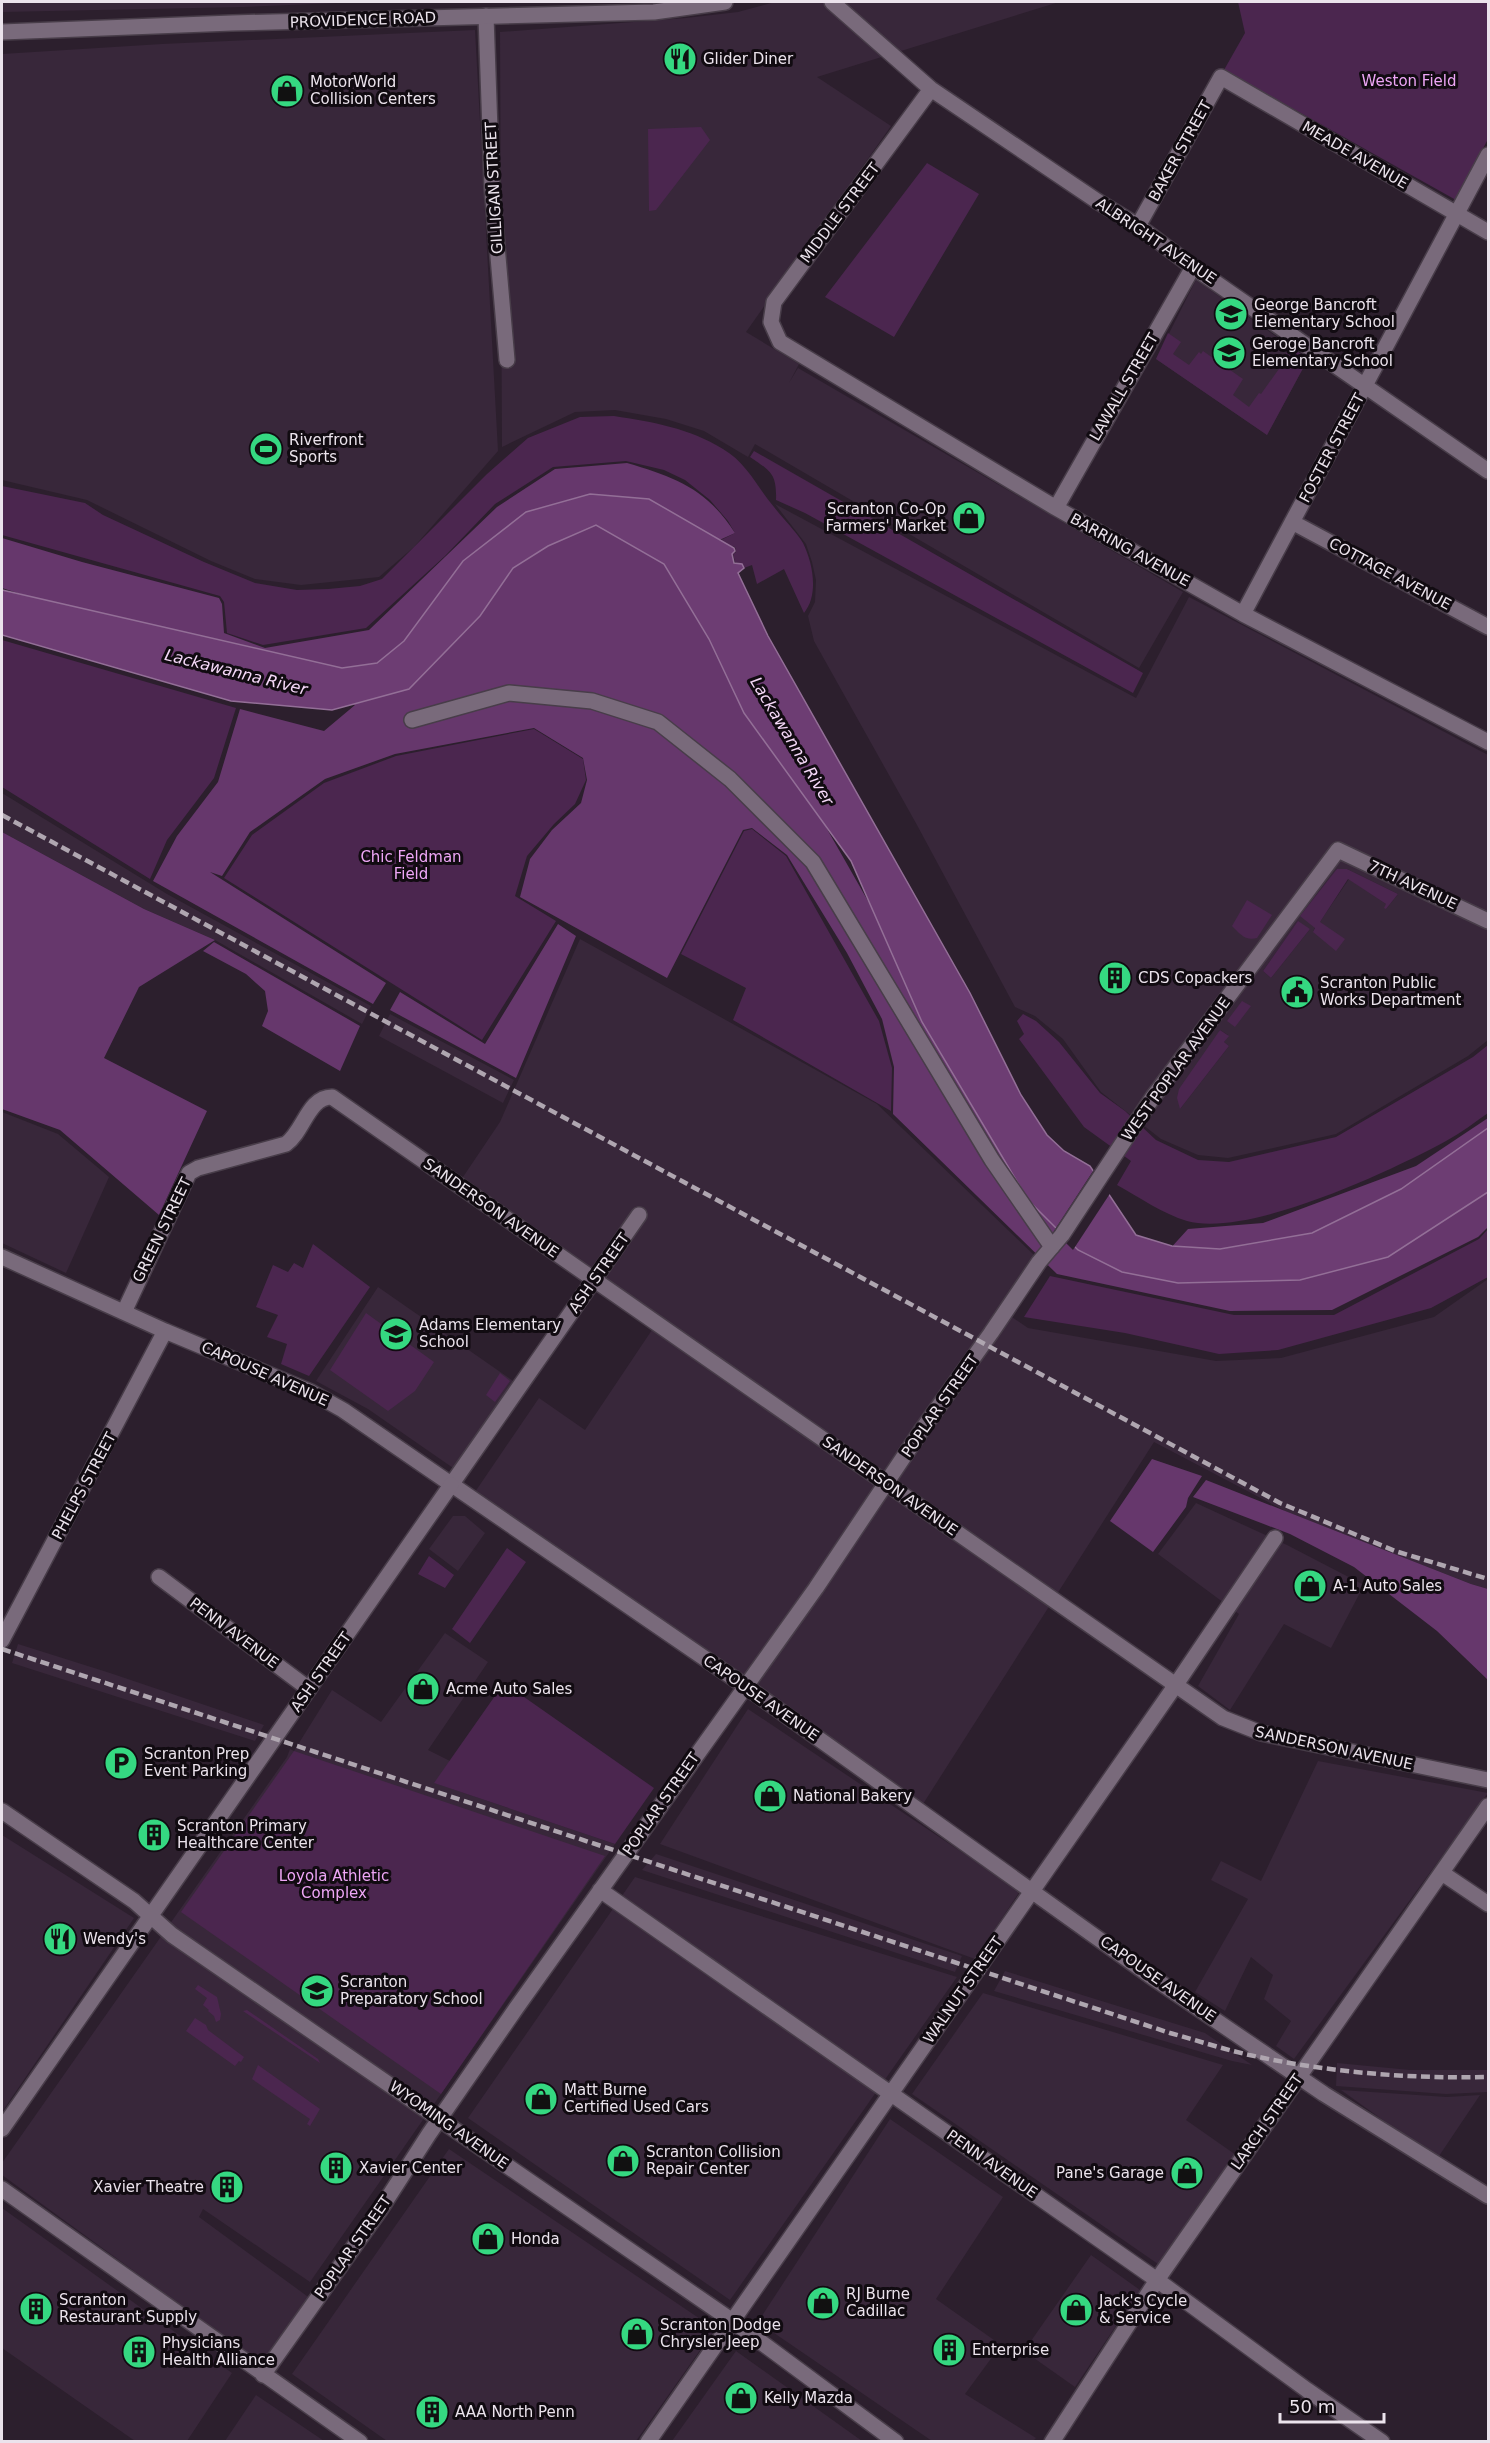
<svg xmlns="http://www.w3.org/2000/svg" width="1490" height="2443" font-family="'DejaVu Sans',sans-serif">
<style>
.built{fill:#38273a;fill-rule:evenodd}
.green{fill:#4b264f}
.forest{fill:#66376c}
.water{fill:#6d3d73;stroke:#936f97;stroke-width:1.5}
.pier{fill:#2c1f2d}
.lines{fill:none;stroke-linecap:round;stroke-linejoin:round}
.street-casing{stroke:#483d49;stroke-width:18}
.secondary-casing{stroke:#483d49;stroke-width:18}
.street{stroke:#796a7b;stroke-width:15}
.secondary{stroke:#796a7b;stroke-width:15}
.rail{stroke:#afa6b0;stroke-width:4.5;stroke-dasharray:9 4.5;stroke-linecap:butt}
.labels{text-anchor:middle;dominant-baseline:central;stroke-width:6;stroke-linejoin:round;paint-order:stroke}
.street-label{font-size:15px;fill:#ebe3ec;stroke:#110b11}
.poi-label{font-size:15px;fill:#ebe3ec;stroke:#110b11;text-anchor:start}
.park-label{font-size:15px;fill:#eea6f6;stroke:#110b11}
.water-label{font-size:16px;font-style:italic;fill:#f6d9f9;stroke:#110b11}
</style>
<rect width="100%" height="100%" fill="#2c1f2d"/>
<path class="built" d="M2,2H361L243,7L2,12Z
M775,2H1059L817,77L891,126L746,332L799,364L789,383L798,368L1183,592L1139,668L755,444L748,457L704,431L666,419L615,410L575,412L502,447L500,32L686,18L738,12Z
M475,30L498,451L414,547L379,577L301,585L255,579L211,561L87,500L2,480V54L162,44Z
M1196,280L1308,359L1267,435L1156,359Z
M775,504L1136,698L1189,597L1488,755V1040L1468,1056L1336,1134L1228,1158L1198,1155L1161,1139L1101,1092L1063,1039L1035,1016L1015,1007L917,825L814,641L808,616L815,602L816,580L812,562L806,544ZM1337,869H1347L1398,894L1386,909V904L1349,879L1313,932ZM1294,927L1310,929L1271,978L1263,971ZM1220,1030L1228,1035L1224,1042L1229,1046L1180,1109Z
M2,793L167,894L371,1006L362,1024L215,940L144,909L2,832Z
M580,939L877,1104L1035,1256L1000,1309L1028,1328L1216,1361L1281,1358L1434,1317L1488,1279V1589L1471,1584L1287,1512L1154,1442L923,1804L741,1674L608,1585L475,1492L539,1398L585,1430L660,1318L461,1180L500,1122Z
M390,1014L514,1080L503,1103L379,1036Z
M2,1112L58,1134L109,1177L66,1273L2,1243Z
M378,1287L516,1383L456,1470L368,1409L316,1381Z
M1196,1503L1287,1545L1364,1585L1331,1648L1284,1624L1230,1710L1198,1686L1239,1614L1158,1554Z
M453,1516H465L485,1533L458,1571L429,1549Z
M445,1633L488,1662L428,1750L450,1761L435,1783L615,1844L310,2282L203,2209L199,2217L311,2299L263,2365L2,2175V2163L287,1757L290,1749L294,1751L332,1690L381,1722Z
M18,1644L110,1673L264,1725L255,1741L12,1663Z
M748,1709L1020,1891L975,1959L660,1844Z
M1318,1761L1488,1793L1294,2059L1276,2046L1291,2021L1264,1999L1273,1975L1251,1957L1225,2011L1195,1992L1248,1899L1211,1880L1221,1861L1261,1881Z
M2,1835L134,1918L2,2112Z
M656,1854L962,1956L955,1972L642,1870Z
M635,1877L957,1977L730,2300L468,2118Z
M1005,1971L1205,2033L1252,2065L1232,2061L994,1991Z
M983,1993L1223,2065L1186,2120L1236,2155L1158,2264L912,2094Z
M1337,2063L1410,2070H1488V2092L1446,2094L1336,2086Z
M1341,2090L1447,2097L1480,2095L1437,2159Z
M890,2119L1003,2197L936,2299L1001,2345L965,2394L1036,2438L1033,2441H932L758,2322Z
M449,2149L715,2329L636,2441H387L292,2374Z
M2,2208L232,2373L187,2441H135L2,2348Z
M1091,2255L1140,2290L1075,2387L1024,2351Z
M736,2351L862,2441H672Z
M256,2395L324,2441H225Z"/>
<path class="green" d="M1238,2H1488V139L1456,200L1224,70L1245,33Z
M701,127L710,140L656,210L649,211L648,129Z
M927,163L979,194L894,337L825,297Z
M1168,333L1181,342L1173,354L1189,365L1199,352L1201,354L1203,351L1243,379L1233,395L1249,407L1259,393L1261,394L1286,359L1285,355L1291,347L1308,359L1267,435L1156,359Z
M614,416C653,422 689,428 723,449C747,463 757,487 774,507C783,519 795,530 803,543C813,563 819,595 804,613L784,569L757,584L752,565L744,568L742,564L735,562L733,554L736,552L735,547L717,542L735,533L728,521L710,500L685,480L664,470L626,461L553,467L495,504L445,556L366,628L263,645L227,633L224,602L220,596L2,535V486L85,503L103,515L204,562L255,583L297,590L328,589L360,586L382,579L487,474L528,438L580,417Z
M754,451L1143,673L1133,693L805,513L776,500C777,473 770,471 750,457Z
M2,640L236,708L214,778L167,840L150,879L2,787Z
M534,729L583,759L586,780L575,804L554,824L527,856L515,896L556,921L482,1040L224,878L252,835L324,783L396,756Z
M752,829L786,856L879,1021L892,1068L891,1111L733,1020L746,988L681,954L744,831Z
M1337,869H1347L1398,894L1386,909L1384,908L1386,904L1348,879L1320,922L1345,939L1336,951L1313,932L1315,928L1300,916Z
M1247,900L1272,915L1257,938C1245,941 1240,934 1232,926Z
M1298,921L1310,929L1271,978L1263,971Z
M1242,1001L1251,1006L1235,1027L1227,1021Z
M1023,1014L1036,1021L1059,1042L1100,1093L1125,1111L1156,1140L1198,1160L1229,1162L1336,1137L1473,1057L1488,1045V1113C1475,1122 1461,1133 1446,1141C1391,1171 1248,1238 1187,1221C1163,1214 1139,1197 1117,1185L1131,1161L1084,1127L1019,1039L1024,1034L1017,1021Z
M1220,1030L1229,1036L1224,1042L1229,1046L1180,1109L1177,1098L1179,1089Z
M1488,1229V1277L1431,1308L1278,1350L1219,1354L1125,1333L1024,1317L1050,1276L1234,1315H1334L1479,1239Z
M313,1244L370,1287L309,1376L281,1364L287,1344L267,1337L278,1315L256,1307L273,1265L288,1272L294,1263L303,1268Z
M366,1313L434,1362L415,1391L388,1411L330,1370Z
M500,1373L510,1381L495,1402L486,1395Z
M507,1548L526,1562L470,1643L452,1629Z
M429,1556L454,1575L445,1588L418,1574Z
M504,1683L654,1788L615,1844L434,1783Z
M294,1751L605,1856L441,2094L181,1912Z
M198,1985L217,1997L221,2014L220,2020L216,2022L214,2016L208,2011L209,2010L203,2005L207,1998L195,1989Z
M247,2010L318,2059L320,2063L243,2011Z
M195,2018L206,2025L208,2030L244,2057L241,2062L239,2061L235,2066L186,2031Z
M258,2065L320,2109L310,2126L307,2124L310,2119L252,2079Z"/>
<path class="forest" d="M627,463C675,477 707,489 735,533L715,542L810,799L959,1061L1158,1262L1188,1229L1263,1223L1416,1166L1488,1118V1227L1478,1237L1332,1310L1230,1311L1057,1274L893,1114L894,1067L882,1019L847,953L787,855L752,828L743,830L667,978L520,897L530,859L552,830L581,803L587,780L583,758L534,728L395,754L325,779L250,832L222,876L210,872L386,983L373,1004L153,881L177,836L218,782L240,709L324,731L355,705L349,700L2,588V538L82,562L219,598L222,604L224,633L265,648L369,630L497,507L555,469Z
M2,832L144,909L215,940L139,987L104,1058L207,1111L159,1215L60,1130L2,1109Z
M558,924L576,936L516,1078L390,1010L400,992L485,1044Z
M214,942L360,1026L340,1071L262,1026L268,1011L265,991L246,974L203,951Z
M1152,1459L1202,1476L1188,1498L1186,1507L1153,1552L1110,1521Z
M1206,1480L1471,1584L1488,1589V1680L1437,1631L1354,1567L1290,1534L1193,1497Z"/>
<path class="water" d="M590,494L649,499L734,548L735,551L732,554L734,563L742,564L744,568L738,573L768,636L970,993L1021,1095L1047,1135L1064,1151L1090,1166L1136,1235L1172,1246L1220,1249L1312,1233L1401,1189L1488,1128V1192L1388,1257L1300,1280L1178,1283L1122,1272L1078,1250L1028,1200L922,1022L851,861L744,713L709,639L664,564L596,525L548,546L513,568L480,616L409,689L332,710L231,701L2,635V590L342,668L377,663L404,641L463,561L526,512Z"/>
<path class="pier" d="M1095,1168L1111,1192L1073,1250L1054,1231Z"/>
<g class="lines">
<defs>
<path id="street" d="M832,2L931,89L1097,201L1138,226L1193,267L1488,471
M486,16L492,188L507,360
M931,89L774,302L771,322L780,342L1056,508L1243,614L1488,742
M1138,226L1221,77L1488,232
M1056,508L1193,267
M1292,522L1488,627
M1243,614L1488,155
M412,720L509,693L592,701L658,722L730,779L813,862L992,1160L1052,1247
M2,1257L165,1331L311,1392L343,1410L745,1686L1149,1975L1324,2094L1488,2196
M124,1312L189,1173L198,1168L286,1144C304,1131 308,1097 332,1097L1223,1718L1261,1733L1488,1780
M451,1485L639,1215
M159,1577L309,1689
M2,1640L165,1331
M1442,1873L1488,1904
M600,1890L1157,2280L1307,2390L1382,2442
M263,2375L380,2210L429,2134L517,2007L816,1588L921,1431L991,1333L1039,1262L1062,1235L1153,1097L1338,850L1488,921
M648,2442L1175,1686L1275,1538
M1052,2442L1157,2280L1488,1806"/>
<path id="secondary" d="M2,32L232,23L654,12L725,2
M2,1811L134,1901L172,1935L731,2320L896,2442
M2,2129L451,1485
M2,2189L360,2442"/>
</defs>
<use href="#street" class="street-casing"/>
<use href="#secondary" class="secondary-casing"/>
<use href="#street" class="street"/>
<use href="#secondary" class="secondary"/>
<path class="rail" d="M2,815L1280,1503L1395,1551L1488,1579
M2,1649L1170,2033C1195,2040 1220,2048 1245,2054C1324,2072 1408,2079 1488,2077"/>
</g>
<defs>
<symbol id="restaurant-disc" viewBox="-11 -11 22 22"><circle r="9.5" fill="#35d881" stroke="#110b11"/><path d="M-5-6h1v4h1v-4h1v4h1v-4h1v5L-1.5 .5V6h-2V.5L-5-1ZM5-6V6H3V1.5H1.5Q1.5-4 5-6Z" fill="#111"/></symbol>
<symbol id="shop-disc" viewBox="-11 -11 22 22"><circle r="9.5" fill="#35d881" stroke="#110b11"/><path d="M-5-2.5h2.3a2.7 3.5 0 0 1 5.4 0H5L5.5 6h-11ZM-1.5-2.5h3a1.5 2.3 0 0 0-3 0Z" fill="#111"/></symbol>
<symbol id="school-disc" viewBox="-11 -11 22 22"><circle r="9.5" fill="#35d881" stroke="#110b11"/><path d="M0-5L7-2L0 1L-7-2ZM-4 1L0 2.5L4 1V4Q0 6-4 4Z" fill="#111"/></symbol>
<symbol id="stadium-disc" viewBox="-11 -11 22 22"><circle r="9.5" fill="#35d881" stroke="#110b11"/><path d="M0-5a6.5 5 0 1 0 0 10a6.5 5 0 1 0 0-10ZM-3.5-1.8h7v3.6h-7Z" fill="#111"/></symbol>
<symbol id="building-disc" viewBox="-11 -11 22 22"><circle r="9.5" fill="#35d881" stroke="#110b11"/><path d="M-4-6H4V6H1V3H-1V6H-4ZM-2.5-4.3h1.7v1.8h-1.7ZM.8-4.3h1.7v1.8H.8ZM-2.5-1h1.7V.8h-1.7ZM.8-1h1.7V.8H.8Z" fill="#111"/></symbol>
<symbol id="civic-disc" viewBox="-11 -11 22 22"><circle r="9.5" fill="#35d881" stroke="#110b11"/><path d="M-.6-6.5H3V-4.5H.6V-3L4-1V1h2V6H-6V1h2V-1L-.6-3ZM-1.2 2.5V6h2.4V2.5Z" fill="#111"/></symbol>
<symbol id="parking-disc" viewBox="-11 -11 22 22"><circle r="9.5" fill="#35d881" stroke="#110b11"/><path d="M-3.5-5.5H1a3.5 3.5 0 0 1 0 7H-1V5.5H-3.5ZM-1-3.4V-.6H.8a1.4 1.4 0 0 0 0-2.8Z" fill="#111"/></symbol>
</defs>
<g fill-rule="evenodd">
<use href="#restaurant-disc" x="661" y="40" width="38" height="38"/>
<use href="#shop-disc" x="268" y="72" width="38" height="38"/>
<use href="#school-disc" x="1212" y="295" width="38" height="38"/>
<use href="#school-disc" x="1210" y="334" width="38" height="38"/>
<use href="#stadium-disc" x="247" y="430" width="38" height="38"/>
<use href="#shop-disc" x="950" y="499" width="38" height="38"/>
<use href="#building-disc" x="1096" y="959" width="38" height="38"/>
<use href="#civic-disc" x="1278" y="973" width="38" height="38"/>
<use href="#school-disc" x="377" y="1315" width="38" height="38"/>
<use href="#shop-disc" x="1291" y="1567" width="38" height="38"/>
<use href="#shop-disc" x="404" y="1670" width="38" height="38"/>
<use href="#parking-disc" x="102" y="1744" width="38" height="38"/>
<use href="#shop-disc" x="751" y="1777" width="38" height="38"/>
<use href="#building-disc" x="135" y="1816" width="38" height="38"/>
<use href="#restaurant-disc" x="41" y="1920" width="38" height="38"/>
<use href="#school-disc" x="298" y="1972" width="38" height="38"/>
<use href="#shop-disc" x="522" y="2080" width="38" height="38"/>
<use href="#shop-disc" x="604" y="2142" width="38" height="38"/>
<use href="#building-disc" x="317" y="2149" width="38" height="38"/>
<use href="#shop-disc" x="1168" y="2154" width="38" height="38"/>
<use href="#building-disc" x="208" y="2168" width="38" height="38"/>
<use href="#shop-disc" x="469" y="2220" width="38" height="38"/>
<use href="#shop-disc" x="804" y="2284" width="38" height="38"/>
<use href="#building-disc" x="17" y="2290" width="38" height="38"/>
<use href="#shop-disc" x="1057" y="2291" width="38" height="38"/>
<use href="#shop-disc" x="618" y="2315" width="38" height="38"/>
<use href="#building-disc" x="930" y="2331" width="38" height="38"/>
<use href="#building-disc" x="120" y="2333" width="38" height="38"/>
<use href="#shop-disc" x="722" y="2379" width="38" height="38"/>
<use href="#building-disc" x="413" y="2393" width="38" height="38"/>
</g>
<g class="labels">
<g class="street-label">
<text transform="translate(363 20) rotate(-2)">PROVIDENCE ROAD</text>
<text transform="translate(1180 151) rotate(-61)">BAKER STREET</text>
<text transform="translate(1355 155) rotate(30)">MEADE AVENUE</text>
<text transform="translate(494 188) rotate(-93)">GILLIGAN STREET</text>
<text transform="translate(840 213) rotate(-53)">MIDDLE STREET</text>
<text transform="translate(1156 241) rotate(34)">ALBRIGHT AVENUE</text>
<text transform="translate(1124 387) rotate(-60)">LAWALL STREET</text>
<text transform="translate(1332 448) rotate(-62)">FOSTER STREET</text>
<text transform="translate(1130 550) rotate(29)">BARRING AVENUE</text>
<text transform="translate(1390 574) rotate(28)">COTTAGE AVENUE</text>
<text transform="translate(1413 885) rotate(25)">7TH AVENUE</text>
<text transform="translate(1176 1069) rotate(-54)">WEST POPLAR AVENUE</text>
<text transform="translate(491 1208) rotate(35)">SANDERSON AVENUE</text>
<text transform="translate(162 1230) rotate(-64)">GREEN STREET</text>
<text transform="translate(599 1273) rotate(-55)">ASH STREET</text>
<text transform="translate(265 1374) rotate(24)">CAPOUSE AVENUE</text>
<text transform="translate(940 1406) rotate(-55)">POPLAR STREET</text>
<text transform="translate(84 1486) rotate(-62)">PHELPS STREET</text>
<text transform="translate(890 1486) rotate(35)">SANDERSON AVENUE</text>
<text transform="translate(234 1633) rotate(37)">PENN AVENUE</text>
<text transform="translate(321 1672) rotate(-55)">ASH STREET</text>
<text transform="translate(761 1698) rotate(35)">CAPOUSE AVENUE</text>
<text transform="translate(1334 1748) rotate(12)">SANDERSON AVENUE</text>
<text transform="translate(661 1804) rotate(-55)">POPLAR STREET</text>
<text transform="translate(1158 1979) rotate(35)">CAPOUSE AVENUE</text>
<text transform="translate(963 1990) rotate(-55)">WALNUT STREET</text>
<text transform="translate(1267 2122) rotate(-55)">LARCH STREET</text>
<text transform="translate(449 2125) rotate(35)">WYOMING AVENUE</text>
<text transform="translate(992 2164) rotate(35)">PENN AVENUE</text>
<text transform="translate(353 2247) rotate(-55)">POPLAR STREET</text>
</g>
<g class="poi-label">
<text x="703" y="59">Glider Diner</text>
<text x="310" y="82">MotorWorld<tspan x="310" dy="17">Collision Centers</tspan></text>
<text x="1254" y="305">George Bancroft<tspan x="1254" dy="17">Elementary School</tspan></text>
<text x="1252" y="344">Geroge Bancroft<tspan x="1252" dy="17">Elementary School</tspan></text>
<text x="289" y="440">Riverfront<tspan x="289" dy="17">Sports</tspan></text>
<text x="946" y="509" text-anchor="end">Scranton Co-Op<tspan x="946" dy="17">Farmers' Market</tspan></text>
<text x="1138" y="978">CDS Copackers</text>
<text x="1320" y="983">Scranton Public<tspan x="1320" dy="17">Works Department</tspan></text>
<text x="419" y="1325">Adams Elementary<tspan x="419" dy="17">School</tspan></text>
<text x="1333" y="1586">A-1 Auto Sales</text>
<text x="446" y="1689">Acme Auto Sales</text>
<text x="144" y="1754">Scranton Prep<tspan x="144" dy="17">Event Parking</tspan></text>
<text x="793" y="1796">National Bakery</text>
<text x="177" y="1826">Scranton Primary<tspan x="177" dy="17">Healthcare Center</tspan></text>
<text x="83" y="1939">Wendy's</text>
<text x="340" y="1982">Scranton<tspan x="340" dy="17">Preparatory School</tspan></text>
<text x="564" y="2090">Matt Burne<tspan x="564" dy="17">Certified Used Cars</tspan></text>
<text x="646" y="2152">Scranton Collision<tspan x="646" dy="17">Repair Center</tspan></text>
<text x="359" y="2168">Xavier Center</text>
<text x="1164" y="2173" text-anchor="end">Pane's Garage</text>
<text x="204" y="2187" text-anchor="end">Xavier Theatre</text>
<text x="511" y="2239">Honda</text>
<text x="846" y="2294">RJ Burne<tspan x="846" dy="17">Cadillac</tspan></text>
<text x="59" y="2300">Scranton<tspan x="59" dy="17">Restaurant Supply</tspan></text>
<text x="1099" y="2301">Jack's Cycle<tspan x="1099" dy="17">&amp; Service</tspan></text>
<text x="660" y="2325">Scranton Dodge<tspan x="660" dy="17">Chrysler Jeep</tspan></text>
<text x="162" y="2343">Physicians<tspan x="162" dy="17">Health Alliance</tspan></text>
<text x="972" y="2350">Enterprise</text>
<text x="764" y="2398">Kelly Mazda</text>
<text x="455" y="2412">AAA North Penn</text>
</g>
<g class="park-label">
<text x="1409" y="81">Weston Field</text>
<text x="411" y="857">Chic Feldman<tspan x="411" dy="17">Field</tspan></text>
<text x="334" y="1876">Loyola Athletic<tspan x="334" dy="17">Complex</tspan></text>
</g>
<g class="water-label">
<text transform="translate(236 672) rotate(14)">Lackawanna River</text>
<text transform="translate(792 741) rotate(59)">Lackawanna River</text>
</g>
</g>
<rect width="1490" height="2443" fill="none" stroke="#ebe3ec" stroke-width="6"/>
<path d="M1280 2413v9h104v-9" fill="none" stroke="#ebe3ec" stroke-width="3"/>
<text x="1289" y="2413" font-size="18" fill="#ebe3ec" stroke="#110b11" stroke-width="4.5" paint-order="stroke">50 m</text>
</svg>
